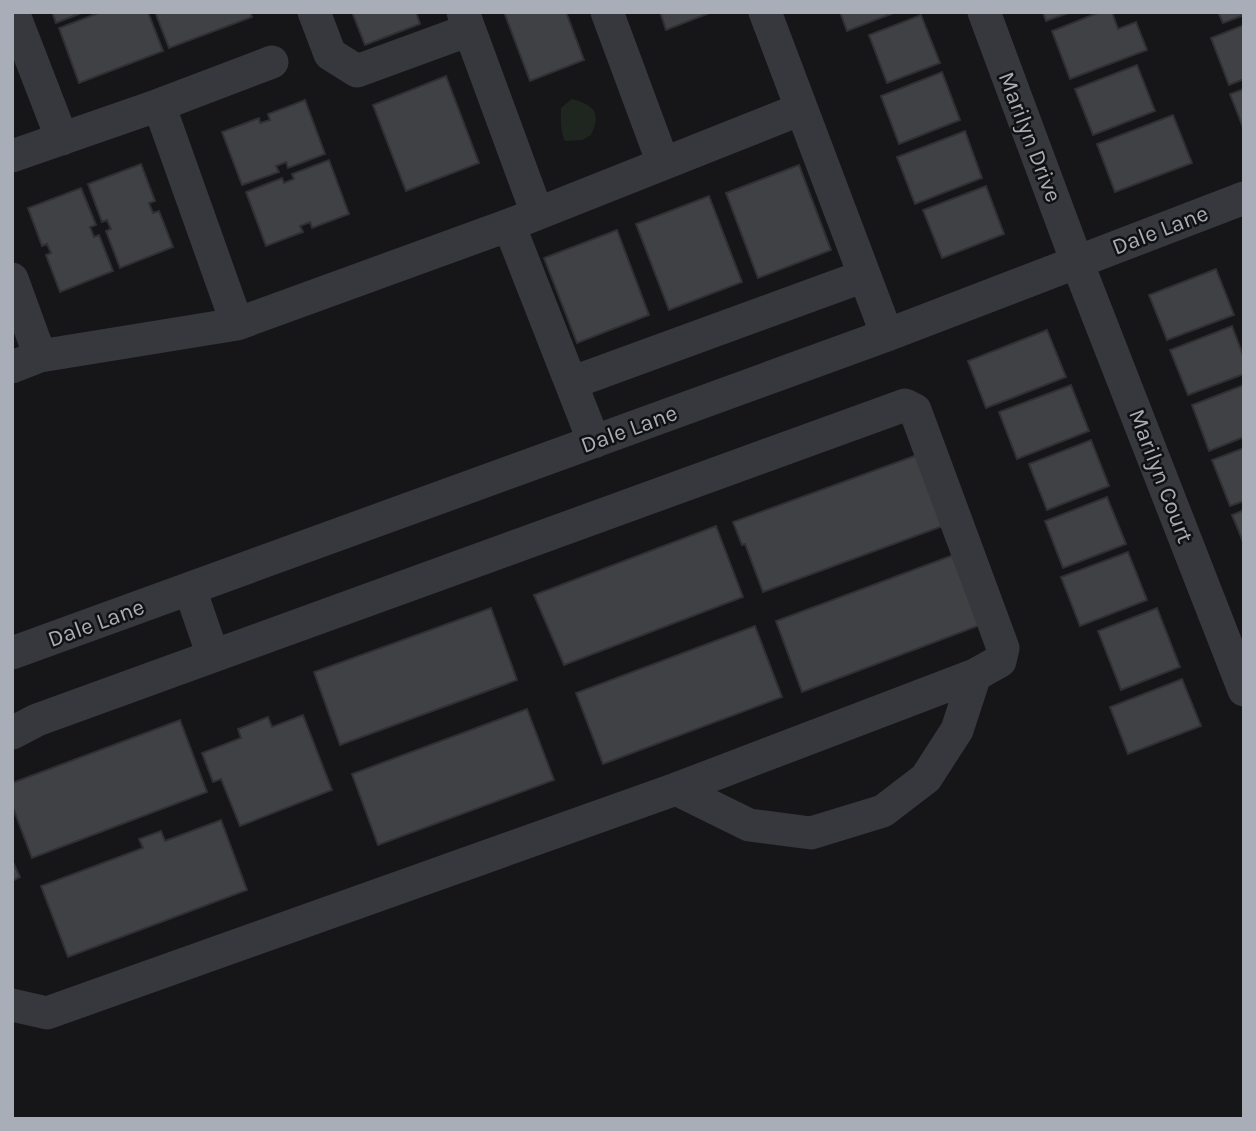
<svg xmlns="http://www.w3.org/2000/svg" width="1256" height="1131" font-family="Karla,sans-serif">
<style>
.green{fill:#1e261f}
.building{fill:#404145;stroke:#303034;stroke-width:2}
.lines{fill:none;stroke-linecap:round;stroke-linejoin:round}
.minor{stroke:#37383d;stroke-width:33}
.labels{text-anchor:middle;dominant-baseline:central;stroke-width:5;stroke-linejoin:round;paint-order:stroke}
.street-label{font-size:23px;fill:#a8adb8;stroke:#111113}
</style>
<rect width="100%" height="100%" fill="#161618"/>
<path class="green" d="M572,99C594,105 602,113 591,135L582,140L565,141C560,130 561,120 561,108Z"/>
<path class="building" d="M52,12H84L56,23Z
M101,12H148L163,51L79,83L59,28Z
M155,12H250L252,17L169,48Z
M352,12H416L420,24L365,45Z
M504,12H566L584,60L530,81Z
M660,12H712L666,30Z
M840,12H896L847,31Z
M1043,12H1071L1046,21Z
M1100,12H1112L1118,29L1136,22L1147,50L1070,79L1052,31Z
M1218,12H1244V15L1223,23Z
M921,15L940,63L887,83L869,35Z
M1244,25V79L1229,85L1211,38Z
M1137,65L1155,111L1093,135L1075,89Z
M942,72L960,120L899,144L881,96Z
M446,76L479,163L406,191L373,105Z
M1244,89V130L1230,94Z
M305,100L325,154L288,168L286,162L276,166L279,172L242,185L222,132L259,118L260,123L270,120L268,114Z
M1173,115L1192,163L1115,192L1097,144Z
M965,131L982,178L915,204L897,157Z
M329,160L349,214L312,228L310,222L300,226L303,232L266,246L246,192L282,178L284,183L294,179L292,174Z
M141,164L155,201L149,203L153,213L159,211L173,247L120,268L106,231L111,229L107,220L102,222L88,184Z
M799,165L831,250L758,278L726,193Z
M986,186L1004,234L942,258L923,210Z
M81,188L96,225L90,227L94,237L99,235L113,271L60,292L46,255L51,253L47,244L42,246L28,208Z
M709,196L742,282L669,310L636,224Z
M617,230L649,315L577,343L544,258Z
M1216,269L1234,315L1167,340L1149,295Z
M1232,326L1244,358V374L1188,395L1170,350Z
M1047,330L1066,377L986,408L968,361Z
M1071,385L1089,431L1017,459L999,412Z
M1244,385V437L1209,451L1192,405Z
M1091,440L1109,486L1047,510L1029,464Z
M1244,448V501L1230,506L1212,460Z
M917,455L943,526L763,592L745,544L742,545L733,522Z
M1107,497L1126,544L1063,568L1045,521Z
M1244,510V544L1232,515Z
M716,526L743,597L564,665L534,595Z
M1128,552L1147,600L1080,626L1061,577Z
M956,554L983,624L802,692L776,621Z
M491,608L517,680L340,745L314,672Z
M1157,608L1180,667L1121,690L1098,631Z
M755,626L782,697L603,764L576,693Z
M1182,679L1201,726L1128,754L1110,707Z
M527,709L554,780L378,845L352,774Z
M303,715L332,790L240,826L221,779L213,782L202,753L241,738L238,729L268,717L272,727Z
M180,720L207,792L32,858L12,805V783Z
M221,820L247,890L68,957L41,886L143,848L139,839L161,831L165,841Z
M12,860L20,877L12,881Z"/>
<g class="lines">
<path class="minor" d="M13,12L62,139
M314,12L330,54L357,71L469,30
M463,12L537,213
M607,12L663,163
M765,12L887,335
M984,12L1077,262L1244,690
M272,62L159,105L237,324L509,225L594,442
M12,156L159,105
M509,225L801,109
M12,279L40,356
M12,367L40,356L237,324
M571,383L864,276
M190,589L213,656
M12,653L887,335L1244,198
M12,733L37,720L905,405L915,410L1003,648L1000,661L975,675L957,730L926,778L883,811L811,833L749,825L676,789L47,1013L12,1005
M676,789L975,675"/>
</g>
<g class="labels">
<g class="street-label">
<text transform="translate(1030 137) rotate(69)">Marilyn Drive</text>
<text transform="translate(1160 230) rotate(-21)">Dale Lane</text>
<text transform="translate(629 429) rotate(-20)">Dale Lane</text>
<text transform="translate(1161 476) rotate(69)">Marilyn Court</text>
<text transform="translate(96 623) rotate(-20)">Dale Lane</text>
</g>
</g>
<rect width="1256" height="1131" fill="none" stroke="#a8adb8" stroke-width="28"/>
</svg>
